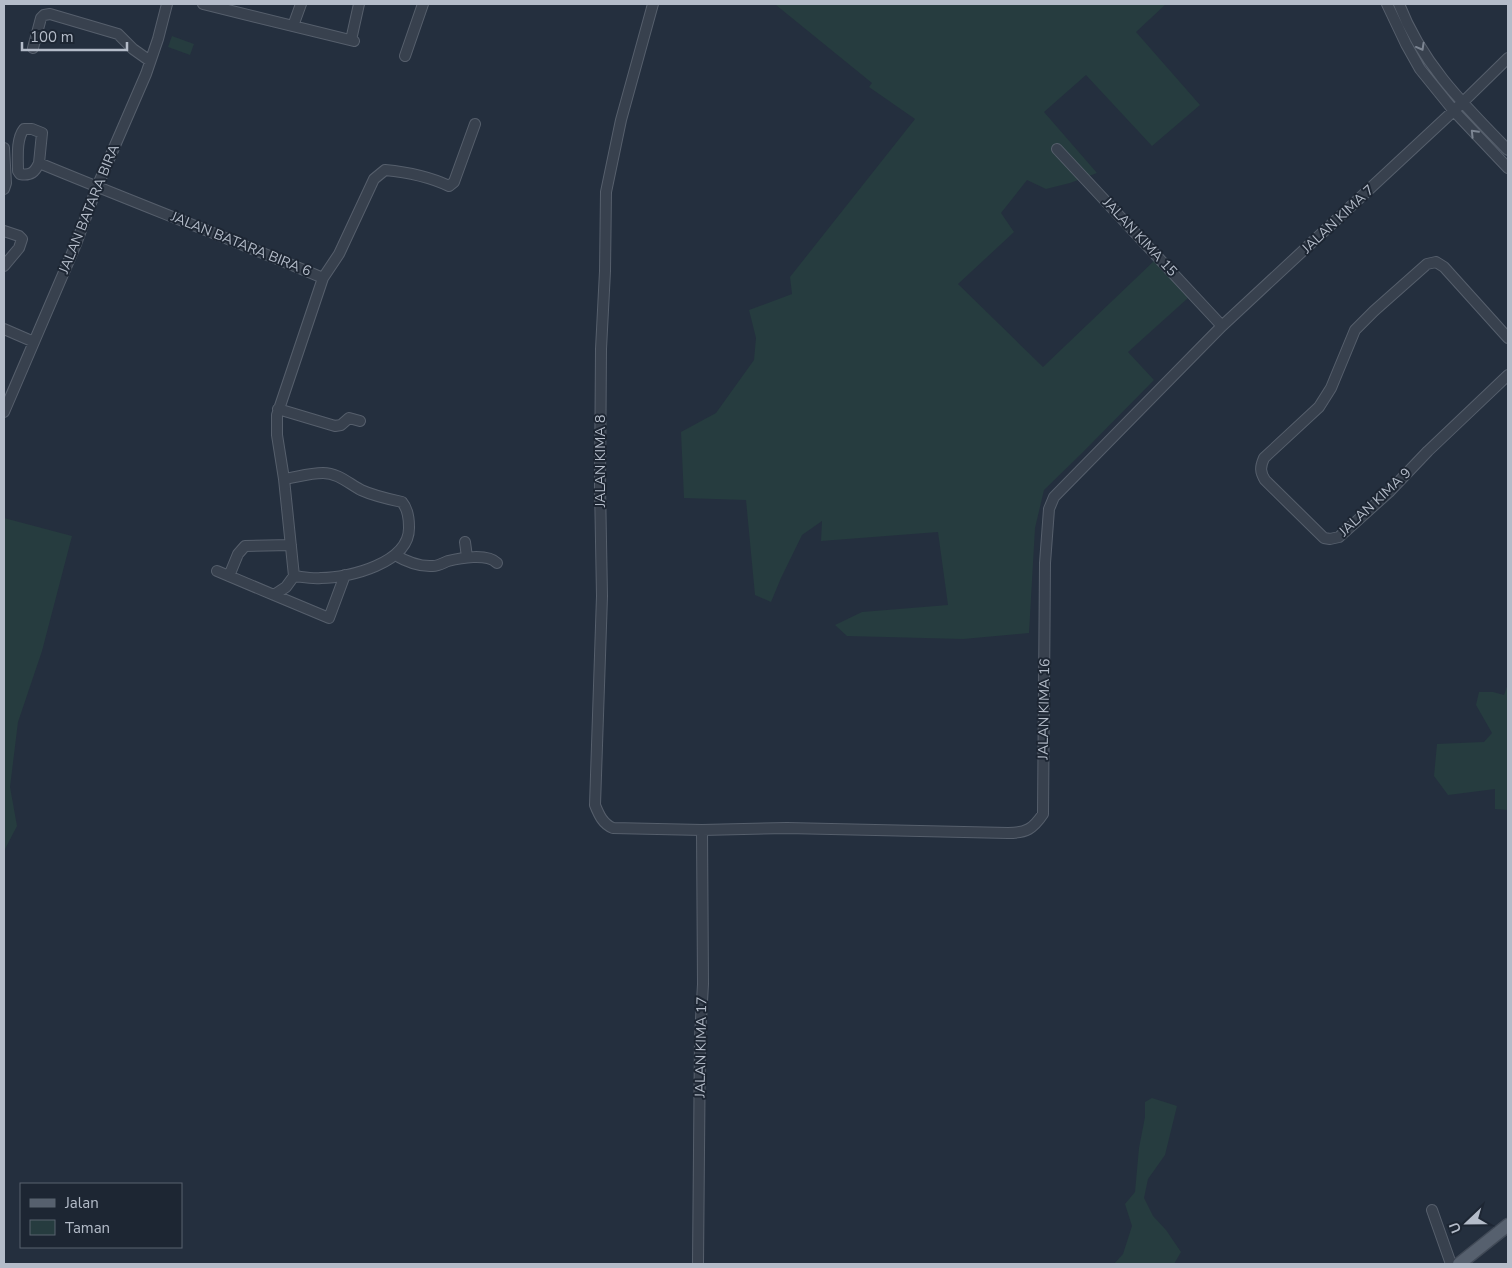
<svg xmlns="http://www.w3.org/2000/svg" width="1512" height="1268" font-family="'Nunito Sans',sans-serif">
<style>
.green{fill:#263c3f}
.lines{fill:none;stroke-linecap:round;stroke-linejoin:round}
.minor-casing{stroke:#565f6c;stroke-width:12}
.major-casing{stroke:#414a57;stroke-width:15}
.minor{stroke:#38414e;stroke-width:10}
.major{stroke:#56606e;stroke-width:12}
.oneway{stroke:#7c8592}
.labels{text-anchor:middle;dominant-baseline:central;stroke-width:4;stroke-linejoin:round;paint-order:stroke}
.street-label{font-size:14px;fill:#b4bcc9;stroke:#1d2633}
</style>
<rect width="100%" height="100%" fill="#242f3e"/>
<path class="green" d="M777,4H1166L1136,32L1200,105L1152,146L1086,75L1044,112L1097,173L1070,183L1046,189L1027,180L1001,213L1014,232L958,284L1043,367L1155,260L1188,298L1128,352L1154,380L1083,452L1044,490L1035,528L1029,633L963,639L847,636L835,625L862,612L948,605L938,532L821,541L822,521L802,535L781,578L771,602L755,595L746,500L684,498L681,432L716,413L754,360L756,338L749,310L792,294L790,277L915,119L869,87L872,83L776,5Z
M172,36L194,44L190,55L168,47Z
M4,518L72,536L42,651L18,722L10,787L17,826L4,851Z
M1508,684V810L1495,809V789L1448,795L1434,776L1437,744L1484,742L1492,733L1476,705L1479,692H1493L1504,695Z
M1152,1098L1177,1106L1165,1155L1148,1179L1144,1198L1153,1216L1166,1230L1181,1252L1174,1264H1114L1123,1254L1132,1226L1125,1204L1135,1192L1139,1148L1145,1117V1102Z"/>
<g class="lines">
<defs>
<path id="minor" d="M203,4L354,41
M653,4L621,120L606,192L605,271L601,349L600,486L602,596L595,805C599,815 603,824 613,828L702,830L787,828L1008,833C1026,833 1033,829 1043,814L1045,563L1049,509L1054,497L1222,326L1462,103L1508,58
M1387,4L1406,44L1420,69L1454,111L1508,168
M1399,4C1422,64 1464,105 1508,150
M293,26L301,4
M351,40L359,4
M33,48L41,18L44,15L50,14L118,34L133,49L150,61
M405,56L423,4
M4,148L6,183L4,189
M1057,149L1222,326
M39,163L42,133L32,129H24C16,139 18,158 18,171L20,174C31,176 35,172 39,163C133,202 228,238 323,278L277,415V435L284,479L294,576
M4,231L19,236L22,239L19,248L4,266
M323,278L339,254L374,179L385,170C406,172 430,177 449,186L454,182L475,124
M4,329L34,342
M1508,338L1444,267L1436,262L1427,264L1374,311L1355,330L1331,388L1319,407L1264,458C1260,467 1260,472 1265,480L1324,538L1330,539L1339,537L1389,492L1428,451L1508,375
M278,409L335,426L341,425L349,418L360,421
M4,412L76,244L97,187L146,74L158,39L167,4
M284,479C297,477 310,473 323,473C338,473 348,483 361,490C374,496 388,499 402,502C408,509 409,518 409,527C410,563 349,578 321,578C312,579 303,577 294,576
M465,542L467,557
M395,555C407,562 419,567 433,566C438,566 443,563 448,561C460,558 487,553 497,563
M217,571L274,595L286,587L294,576
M229,576L238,554L245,546L291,545
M274,595L329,618L345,575
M1432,1210L1451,1264
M698,1264L700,1037L703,984L702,830"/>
<path id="major" d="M1459,1264L1508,1225"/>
</defs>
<use href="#minor" class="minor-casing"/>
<use href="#major" class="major-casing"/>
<use href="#minor" class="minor"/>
<use href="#major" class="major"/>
</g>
<defs><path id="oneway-chevron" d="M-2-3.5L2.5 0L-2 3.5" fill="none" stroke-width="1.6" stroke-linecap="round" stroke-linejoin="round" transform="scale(1.25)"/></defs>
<g class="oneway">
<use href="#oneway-chevron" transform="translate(1421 47) rotate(61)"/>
<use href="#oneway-chevron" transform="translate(1474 133) rotate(-134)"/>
</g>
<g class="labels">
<g class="street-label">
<text transform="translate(89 209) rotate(-68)">JALAN BATARA BIRA</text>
<text transform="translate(1338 219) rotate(-43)">JALAN KIMA 7</text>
<text transform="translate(1140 237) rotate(47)">JALAN KIMA 15</text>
<text transform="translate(241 244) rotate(22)">JALAN BATARA BIRA 6</text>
<text transform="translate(600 461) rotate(-90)">JALAN KIMA 8</text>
<text transform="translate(1375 502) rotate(-43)">JALAN KIMA 9</text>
<text transform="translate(1044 709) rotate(-89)">JALAN KIMA 16</text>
<text transform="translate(701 1047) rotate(-89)">JALAN KIMA 17</text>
</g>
</g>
<rect width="1512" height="1268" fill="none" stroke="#b4bcc9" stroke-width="10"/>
<rect x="20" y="1183" width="162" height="65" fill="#1d2633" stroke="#59626f"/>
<rect x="30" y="1199" width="25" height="8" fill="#56606e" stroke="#59626f"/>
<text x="65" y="1208" font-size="15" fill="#b4bcc9">Jalan</text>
<rect x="30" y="1220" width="25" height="15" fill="#263c3f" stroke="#59626f"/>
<text x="65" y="1233" font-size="15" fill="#b4bcc9">Taman</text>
<g transform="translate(1467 1223) rotate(248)" stroke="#1d2633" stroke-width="4" paint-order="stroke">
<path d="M0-4L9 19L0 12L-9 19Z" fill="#b4bcc9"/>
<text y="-8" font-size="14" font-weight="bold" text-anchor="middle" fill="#b4bcc9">U</text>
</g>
<path d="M22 42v8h105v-8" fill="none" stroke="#b4bcc9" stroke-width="2.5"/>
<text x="30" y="42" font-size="15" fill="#b4bcc9" stroke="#1d2633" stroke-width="4" paint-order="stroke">100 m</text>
</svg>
